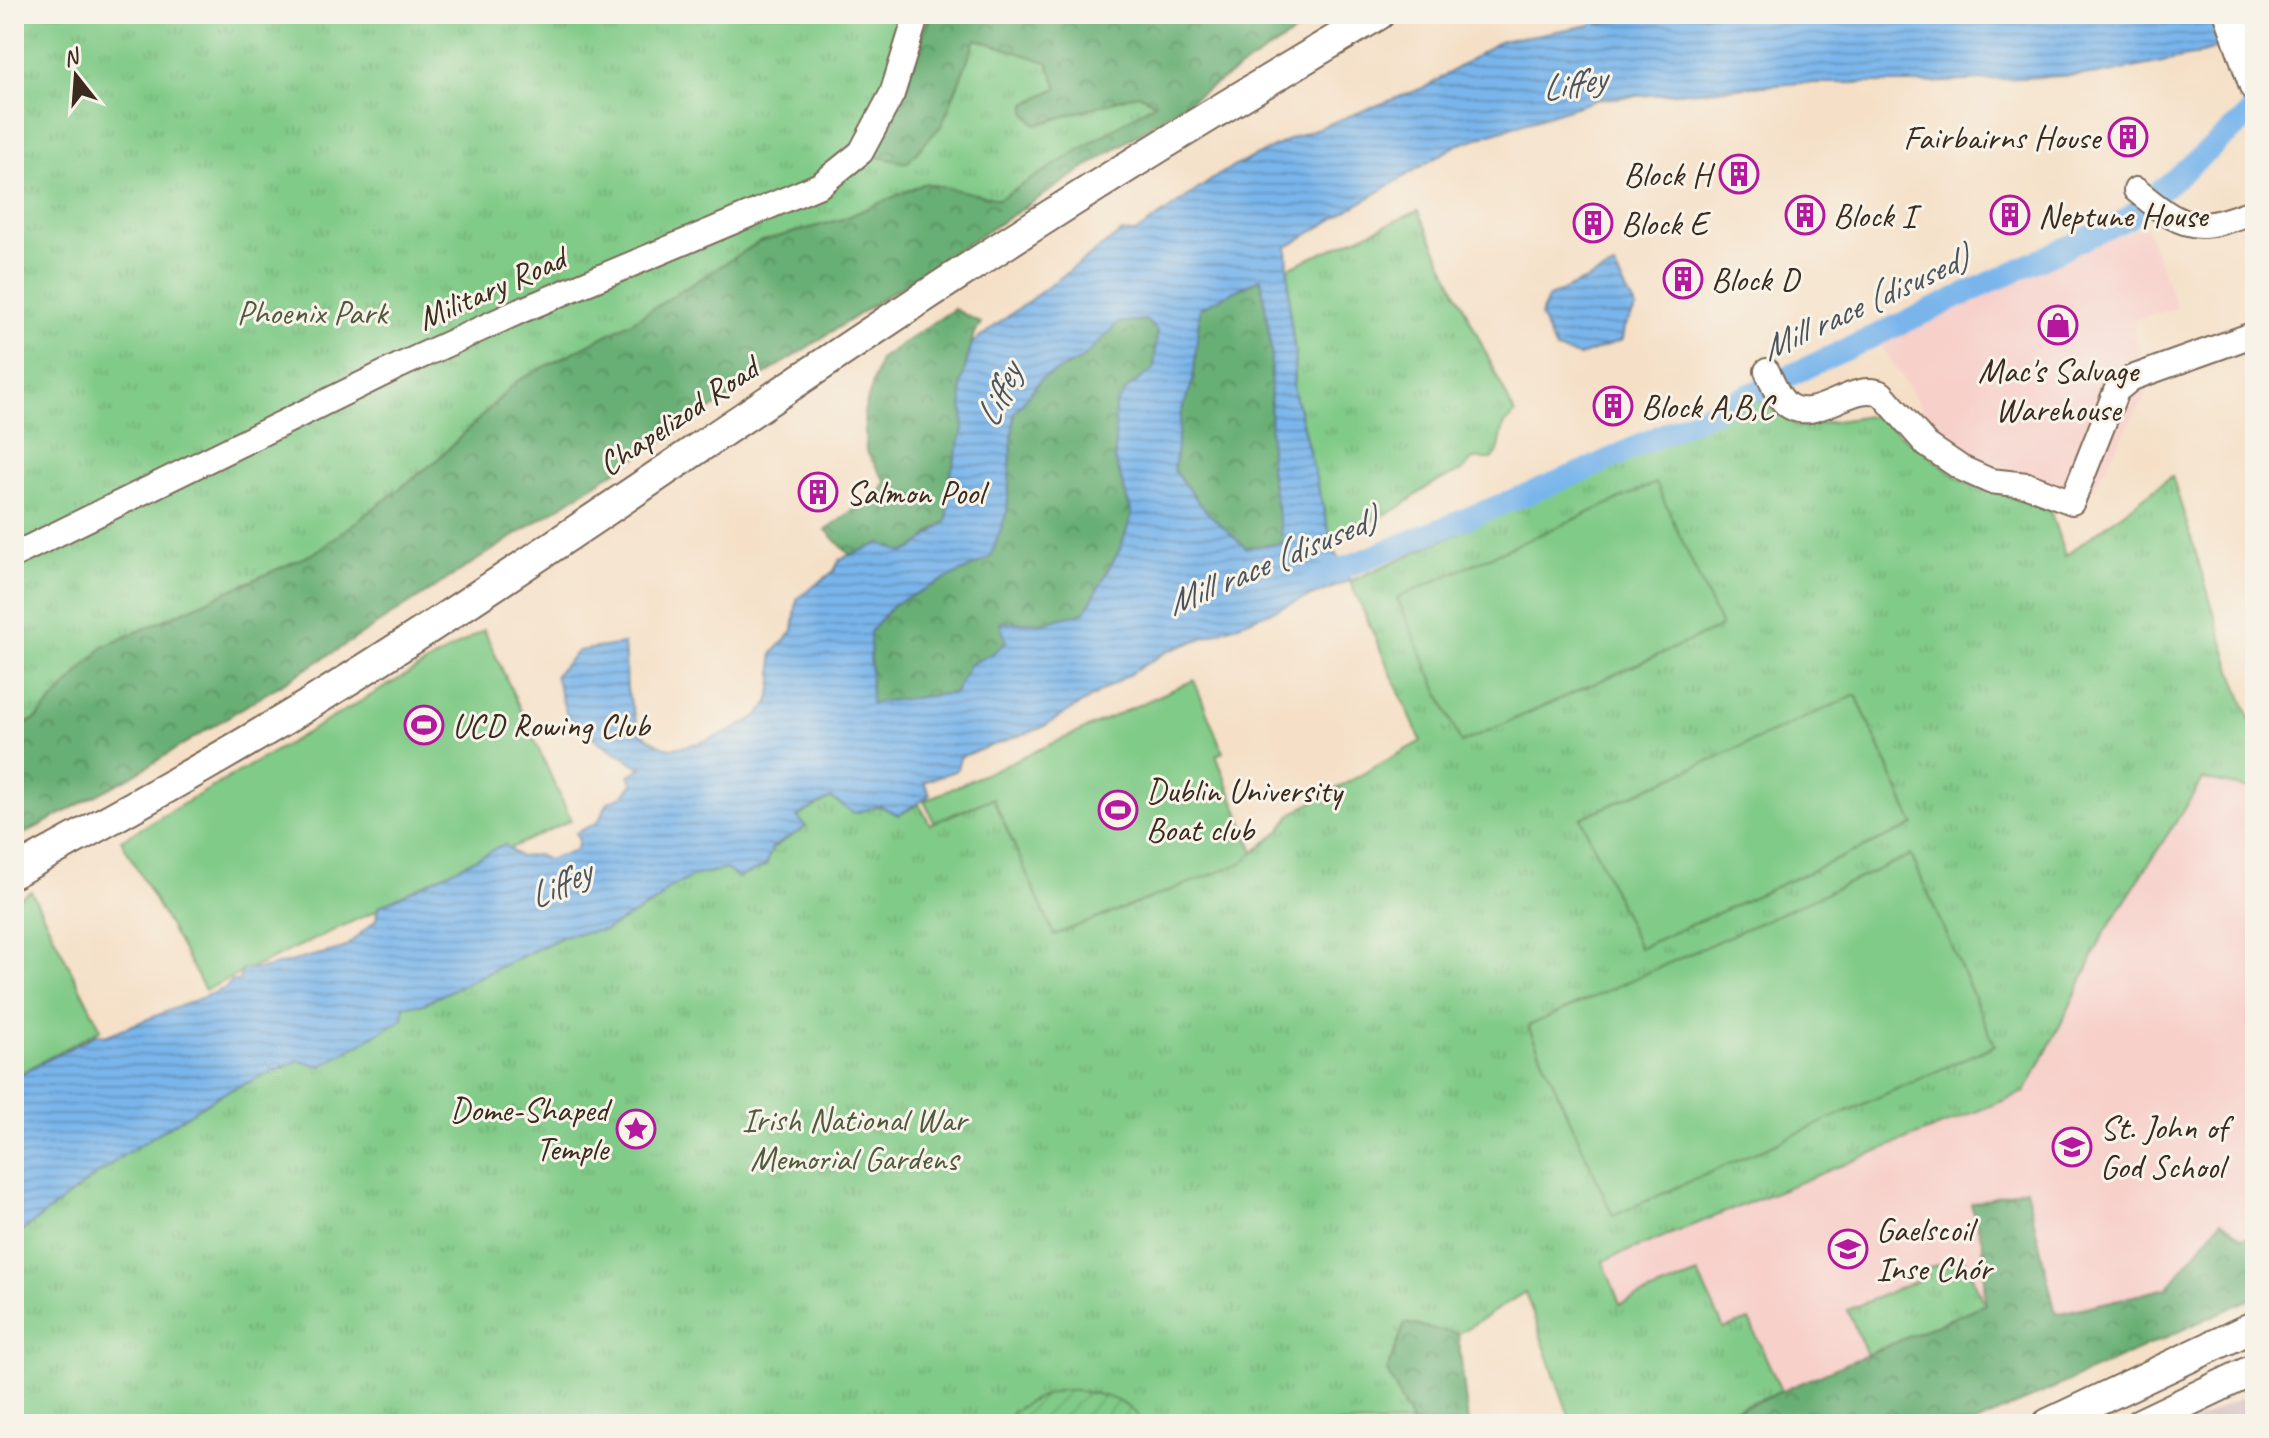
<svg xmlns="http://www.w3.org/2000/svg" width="2269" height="1438" font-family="Caveat,sans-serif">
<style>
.built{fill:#f7d0ca}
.industrial{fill:#d2bec2}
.grass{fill:url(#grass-tufts);stroke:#5e7a53;stroke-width:2}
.forest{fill:url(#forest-crowns);stroke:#526c49;stroke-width:2}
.garden{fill:url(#garden-furrows);stroke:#5e7a53;stroke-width:2}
.pitch{fill:#81cb88;stroke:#5e7a53;stroke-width:2}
.water{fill:url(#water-rules);stroke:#5a7084;stroke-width:2;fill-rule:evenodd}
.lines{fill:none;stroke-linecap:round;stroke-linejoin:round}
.stream{stroke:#79b5eb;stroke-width:6}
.canal{stroke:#79b5eb;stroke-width:22}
.minor-casing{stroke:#7c6a59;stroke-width:28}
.major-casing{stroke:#7c6a59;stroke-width:34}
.minor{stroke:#fff;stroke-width:24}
.major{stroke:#fff;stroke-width:30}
.labels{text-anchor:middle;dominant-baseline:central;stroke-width:6;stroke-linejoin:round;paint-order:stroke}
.poi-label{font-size:34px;fill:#3b2a1e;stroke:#f7f3e8;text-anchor:start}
.street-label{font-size:34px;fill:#3b2a1e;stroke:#f7f3e8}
.park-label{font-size:34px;fill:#505a3e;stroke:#f7f3e8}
.water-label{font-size:36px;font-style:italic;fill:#4e545c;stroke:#f7f3e8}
</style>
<defs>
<pattern id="grass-tufts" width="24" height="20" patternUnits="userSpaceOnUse" patternTransform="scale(2)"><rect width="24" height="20" fill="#81cb88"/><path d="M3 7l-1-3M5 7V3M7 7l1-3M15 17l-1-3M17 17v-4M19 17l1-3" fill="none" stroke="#70ae75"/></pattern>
<pattern id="forest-crowns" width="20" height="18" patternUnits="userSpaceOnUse" patternTransform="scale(2)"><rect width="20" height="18" fill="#68af74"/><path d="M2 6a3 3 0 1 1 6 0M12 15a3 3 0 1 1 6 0" fill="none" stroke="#578f5f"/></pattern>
<pattern id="garden-furrows" width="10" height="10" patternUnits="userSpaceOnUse" patternTransform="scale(2)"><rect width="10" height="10" fill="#81cb88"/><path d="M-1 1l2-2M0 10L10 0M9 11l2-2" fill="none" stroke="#70ae75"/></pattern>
<pattern id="water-rules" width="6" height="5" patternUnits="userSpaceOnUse" patternTransform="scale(2)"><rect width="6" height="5" fill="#79b5eb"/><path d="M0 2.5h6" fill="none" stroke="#6493be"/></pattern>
</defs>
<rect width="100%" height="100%" fill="#f7f3e8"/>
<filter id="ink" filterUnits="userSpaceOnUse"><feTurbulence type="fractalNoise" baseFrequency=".0125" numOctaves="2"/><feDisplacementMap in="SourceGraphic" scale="16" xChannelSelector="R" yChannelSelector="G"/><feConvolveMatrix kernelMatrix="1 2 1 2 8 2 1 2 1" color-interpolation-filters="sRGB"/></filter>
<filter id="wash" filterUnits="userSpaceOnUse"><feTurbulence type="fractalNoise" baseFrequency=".006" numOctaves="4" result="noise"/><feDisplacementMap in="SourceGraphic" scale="32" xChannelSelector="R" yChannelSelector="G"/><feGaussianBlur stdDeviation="1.8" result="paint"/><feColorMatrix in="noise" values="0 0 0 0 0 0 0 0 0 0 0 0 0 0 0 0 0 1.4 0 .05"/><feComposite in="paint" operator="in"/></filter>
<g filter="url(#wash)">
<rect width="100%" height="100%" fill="#f5e0c7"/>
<path class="built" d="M2146,226L2177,308L2133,320L2147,392L2091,493L2004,469L1933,426L1872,331L1927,304Z
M2204,779L2255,790V1297L1974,1424H1572L1526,1292L2025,1092L2081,984L2102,937Z"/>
<path class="industrial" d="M2255,1391V1424H2188Z"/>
<path class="grass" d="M14,14H1324L443,582L132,776L14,839Z
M1418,211L1515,414L1504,425L1498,452L1492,459H1473L1462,471L1432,484L1397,509L1331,539L1293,387L1295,354L1290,317L1288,268Z
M1759,400L1798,427L1875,415L1966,483L2049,507L2065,556L2172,476L2230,664L2255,733V790L2203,779L2102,937L2067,1012L2025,1092L1603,1261L1620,1304L1698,1274L1724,1329L1749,1320L1781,1391L1695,1424H1572L1525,1292L1458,1334L1468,1424H14V1237L122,1156L221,1094L298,1061L322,1066L404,1004L421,1005L566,935L605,930L659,900L667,889L696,875L726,869L772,848L806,827L797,817L831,798L854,812L880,806L899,815L919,804L930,824L993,798L1054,934L1242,863L1280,830L1293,813L1421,741L1350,581Z
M1963,1257L1985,1304L1867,1355L1847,1310L1927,1277L1924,1269Z"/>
<path class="forest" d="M931,14H1324L353,640L132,776L14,839V729L36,719L103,647L316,552L436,461L517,381L630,323L759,242L843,219L925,183L999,199L1155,103L1138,94L1036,125L1026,113V104L1058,87L1047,62L976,39L942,125L907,163L873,156Z
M1261,278L1271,347L1270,469L1284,543L1245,548L1205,510L1174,471L1181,413L1193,381L1200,308Z
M954,309L981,323L974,333L961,384L964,427L950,476L947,521L931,532L920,546L903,553L879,544L850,555L826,530L881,491L886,482L866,451L864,412L880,359Z
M1145,320L1157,331L1154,369L1128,388L1115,460L1132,515L1121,547L1085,612L1045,623L1001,622L1007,642L993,653L969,665L955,693L871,703L870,632L894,604L990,558L1007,512L1014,413L1041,379L1082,359L1118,323Z
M2026,1188L2056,1314L2167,1288L2221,1221L2242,1238L2255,1236V1297L1974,1424H1695L1752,1404L1985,1304L1983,1244L1971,1204Z
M1405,1323L1458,1334L1468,1424H1412L1387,1371Z"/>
<path class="garden" d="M1061,1390C1092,1391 1125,1396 1145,1424H1004C1017,1403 1038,1397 1061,1390Z"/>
<path class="pitch" d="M1656,483L1721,627L1461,743L1397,598Z
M484,630L571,820L205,990L121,840Z
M1194,680L1223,752L1216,755L1254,852L1242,863L1054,935L993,798L934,822L924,801Z
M1856,695L1914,825L1639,948L1581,818Z
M1911,855L1995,1045L1613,1216L1528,1026Z
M31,891L101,1029L14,1077V900Z"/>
<path class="water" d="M1653,14H2255V37L2192,56L2103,74L1921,83H1800L1599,99L1457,145L1287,247L1290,317L1295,354L1293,387L1333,547L1350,581L1166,652L1041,728L960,757L957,770L924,782L930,795L899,815L880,806L854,813L831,798L797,816L806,827L772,848L766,866L738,878L726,869L696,875L667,889L659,900L605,930L566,935L421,1005H404L403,1019L322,1066L298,1061L221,1094L122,1156L14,1237V1077L97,1034L105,1036L226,988L231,981H239L242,970L262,969L344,948L376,920L378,907L492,851L497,847L505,845L520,857L537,855L548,860L576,850L579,841L576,833L598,822L608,802L623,796L633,784L629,775L642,768L599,742L567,716L555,675L578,651L624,644L627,690L639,731C647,736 657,745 666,747C686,752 752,726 764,709C775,694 774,672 772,654L793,631L797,599L834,571L840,559L881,543L903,553C922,546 931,533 947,521L950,476L964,427L961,384L972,343L1122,232L1135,233L1223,172L1292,138L1428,86L1500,41ZM1261,278L1271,347L1270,469L1283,543L1246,548L1205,510L1174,471L1181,413L1193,381L1200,308ZM1145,320L1157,331L1154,369L1128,388L1115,406V460L1132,514L1121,547L1085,612L1045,623L1000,622L1006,642L993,653L969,665L955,693L871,703L870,632L894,604L990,558L1007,512L1014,413L1041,379L1082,359L1118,323Z
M1614,267L1636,309L1624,327L1622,340L1580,356L1556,350L1540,316L1549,297Z"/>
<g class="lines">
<path class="stream" d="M1593,14L1596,30"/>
<path class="canal" d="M1314,580L1584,471L2127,219L2243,121L2255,107"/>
</g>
</g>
<g filter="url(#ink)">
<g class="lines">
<defs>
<path id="minor" d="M2136,190C2155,205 2178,227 2204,225C2221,224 2239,216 2255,211
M1767,371C1772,382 1777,396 1786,404C1815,427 1852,379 1882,394L1927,445L1961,468L1990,481L2027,485L2072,502L2116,391L2132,378L2255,334
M14,555L399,366L520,311L820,185L861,152L892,94L917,14"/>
<path id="major" d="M2230,14L2255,86
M14,872C111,819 208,766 303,708C526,570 739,417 959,274C1097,184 1237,98 1379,14
M2048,1424L2255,1326
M2140,1424L2255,1369"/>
</defs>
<use href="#minor" class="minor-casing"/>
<use href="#major" class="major-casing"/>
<use href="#minor" class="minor"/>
<use href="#major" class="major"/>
</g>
</g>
<defs>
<symbol id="building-ring" viewBox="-11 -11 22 22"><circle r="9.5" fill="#f7f3e8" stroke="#b5179e" stroke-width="1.5"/><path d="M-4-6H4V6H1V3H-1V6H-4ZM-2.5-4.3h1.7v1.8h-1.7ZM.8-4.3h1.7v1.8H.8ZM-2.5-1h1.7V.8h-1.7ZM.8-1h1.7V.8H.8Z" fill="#b5179e"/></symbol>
<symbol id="shop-ring" viewBox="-11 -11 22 22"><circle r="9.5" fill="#f7f3e8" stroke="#b5179e" stroke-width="1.5"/><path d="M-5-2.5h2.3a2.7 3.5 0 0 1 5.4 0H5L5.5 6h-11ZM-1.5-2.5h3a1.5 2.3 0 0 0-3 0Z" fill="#b5179e"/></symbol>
<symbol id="stadium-ring" viewBox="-11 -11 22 22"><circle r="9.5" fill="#f7f3e8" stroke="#b5179e" stroke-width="1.5"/><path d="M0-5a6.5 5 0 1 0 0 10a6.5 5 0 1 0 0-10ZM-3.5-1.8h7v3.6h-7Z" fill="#b5179e"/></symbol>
<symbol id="sight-ring" viewBox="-11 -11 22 22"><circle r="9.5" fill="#f7f3e8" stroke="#b5179e" stroke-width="1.5"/><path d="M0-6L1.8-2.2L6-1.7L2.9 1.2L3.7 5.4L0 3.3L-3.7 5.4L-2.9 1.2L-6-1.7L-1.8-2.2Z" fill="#b5179e"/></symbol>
<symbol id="school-ring" viewBox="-11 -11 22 22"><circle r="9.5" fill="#f7f3e8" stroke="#b5179e" stroke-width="1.5"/><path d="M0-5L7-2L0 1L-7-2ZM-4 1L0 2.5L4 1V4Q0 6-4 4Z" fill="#b5179e"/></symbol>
</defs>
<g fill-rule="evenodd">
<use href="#building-ring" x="2106" y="115" width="44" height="44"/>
<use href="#building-ring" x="1717" y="152" width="44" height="44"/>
<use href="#building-ring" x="1783" y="193" width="44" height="44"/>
<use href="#building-ring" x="1988" y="193" width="44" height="44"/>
<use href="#building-ring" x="1571" y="201" width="44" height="44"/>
<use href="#building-ring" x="1661" y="257" width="44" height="44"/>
<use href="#shop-ring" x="2036" y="303" width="44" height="44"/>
<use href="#building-ring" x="1591" y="384" width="44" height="44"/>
<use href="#building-ring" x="796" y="470" width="44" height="44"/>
<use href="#stadium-ring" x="402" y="703" width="44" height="44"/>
<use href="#stadium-ring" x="1096" y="788" width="44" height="44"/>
<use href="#sight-ring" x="614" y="1107" width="44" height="44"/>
<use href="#school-ring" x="2050" y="1125" width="44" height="44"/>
<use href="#school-ring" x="1826" y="1227" width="44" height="44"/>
</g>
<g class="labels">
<g class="poi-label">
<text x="2100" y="137" text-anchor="end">Fairbairns House</text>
<text x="1711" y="174" text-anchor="end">Block H</text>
<text x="1833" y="215">Block I</text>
<text x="2038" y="215">Neptune House</text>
<text x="1621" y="223">Block E</text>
<text x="1711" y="279">Block D</text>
<text x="2058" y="370" text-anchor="middle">Mac's Salvage<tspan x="2058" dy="39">Warehouse</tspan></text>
<text x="1641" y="406">Block A,B,C</text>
<text x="846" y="492">Salmon Pool</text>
<text x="452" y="725">UCD Rowing Club</text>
<text x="1146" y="790">Dublin University<tspan x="1146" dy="39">Boat club</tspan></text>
<text x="608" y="1109" text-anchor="end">Dome-Shaped<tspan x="608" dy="39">Temple</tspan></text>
<text x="2100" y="1127">St. John of<tspan x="2100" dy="39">God School</tspan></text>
<text x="1876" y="1229">Gaelscoil<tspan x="1876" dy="39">Inse Chór</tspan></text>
</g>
<g class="street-label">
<text transform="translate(491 288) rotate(-24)">Military Road</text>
<text transform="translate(678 416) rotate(-34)">Chapelizod Road</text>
</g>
<g class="park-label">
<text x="312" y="312">Phoenix Park</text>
<text x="854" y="1119">Irish National War<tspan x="854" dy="39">Memorial Gardens</tspan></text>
</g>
<g class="water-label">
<text transform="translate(1573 83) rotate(-11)">Liffey</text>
<text transform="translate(1864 303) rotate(-25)">Mill race (disused)</text>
<text transform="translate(998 395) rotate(-66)">Liffey</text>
<text transform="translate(1271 561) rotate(-23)">Mill race (disused)</text>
<text transform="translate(559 884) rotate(-27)">Liffey</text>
</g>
</g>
<rect width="2269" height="1438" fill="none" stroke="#f7f3e8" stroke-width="48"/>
<g transform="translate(76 76) rotate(343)" stroke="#f7f3e8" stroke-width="6" paint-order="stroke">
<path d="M0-6L14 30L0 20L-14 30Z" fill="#3b2a1e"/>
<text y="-12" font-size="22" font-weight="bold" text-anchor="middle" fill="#3b2a1e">N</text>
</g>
</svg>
